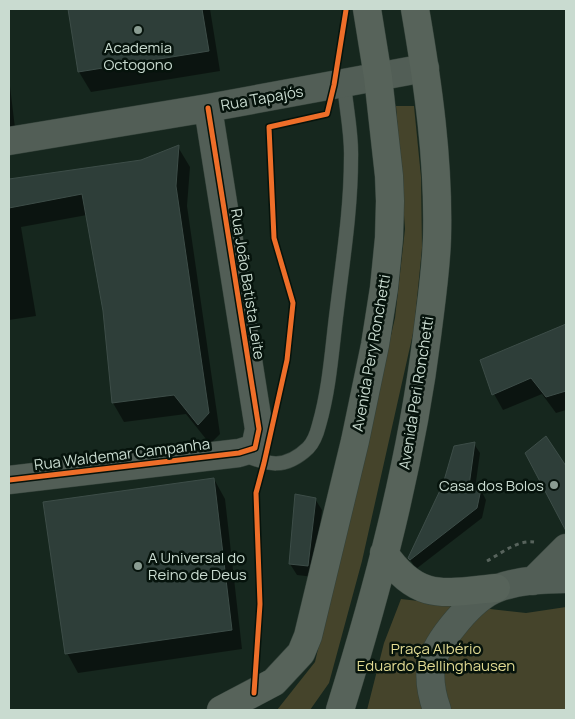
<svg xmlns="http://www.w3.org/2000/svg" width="575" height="719" font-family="Manrope,sans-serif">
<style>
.green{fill:#45442b}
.shadow{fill:#0007}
.building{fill:#2e3e39;stroke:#3d4d48}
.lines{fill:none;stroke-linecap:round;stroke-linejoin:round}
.lane-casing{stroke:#334139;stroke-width:15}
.street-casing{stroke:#334139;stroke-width:29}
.secondary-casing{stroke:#334139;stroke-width:29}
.primary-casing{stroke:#334139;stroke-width:29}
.path{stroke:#57635c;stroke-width:3;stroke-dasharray:4 4;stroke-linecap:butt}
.lane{stroke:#525e56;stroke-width:14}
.street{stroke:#525e56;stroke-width:28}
.secondary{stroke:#525e56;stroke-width:28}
.primary{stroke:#57635a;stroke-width:28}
.cycleway-casing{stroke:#06130c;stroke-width:8}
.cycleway{stroke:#ee6e29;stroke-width:5}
.poi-dot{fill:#8a9c92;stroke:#06130c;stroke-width:2}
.labels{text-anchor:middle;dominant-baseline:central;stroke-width:5;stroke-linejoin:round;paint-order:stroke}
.poi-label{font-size:15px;fill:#c9dbd0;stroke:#06130c}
.street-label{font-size:15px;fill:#c9dbd0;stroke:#06130c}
.park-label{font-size:15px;fill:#e1da92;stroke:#06130c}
</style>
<rect width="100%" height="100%" fill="#16271e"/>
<path class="green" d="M396,106H414L421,177L422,248L414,329L362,561L329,683L310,710H277L315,662L395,318L405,229Z
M401,599L526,613L566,607V710H367L384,643Z"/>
<path class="shadow" d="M69,9H210L220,71L91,92L79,72Z
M9,78L15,128L9,129Z
M178,147L190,167L187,206L220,434L210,444L186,414L124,422L113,403L104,310L87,215L21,227L36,316L9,320V181L141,161Z
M566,325V410L556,413L542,394L503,410L494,394L482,361Z
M546,438L566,468V520L563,522Z
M474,444L480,453L475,489L481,490L486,500L482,518L416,569L409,558Z
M214,479L225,499L242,649L78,673L67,653Z
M315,499L322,510L314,577L297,575L290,564Z"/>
<path class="building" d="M68,9H202L209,51L78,72Z
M179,145L176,186L209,413L198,425L174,395L112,403L103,311L82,194L9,208V179L141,160Z
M566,324V391L546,397L531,378L492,395L480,360Z
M546,436L566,466V531L525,453Z
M475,442L469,486L481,489L477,508L410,560L408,558L443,484L454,446Z
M214,478L232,630L65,654L43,502Z
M295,494L316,498L308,566L289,564Z"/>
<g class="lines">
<defs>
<path id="lane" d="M242,454C268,465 285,470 308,448C314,442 317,433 319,425C330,387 332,347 337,309C343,259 351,209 351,158C352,134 346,108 344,83"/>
<path id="street" d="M9,141L208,108L425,68
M9,480L239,453L255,448L259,429L208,108"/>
<path id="secondary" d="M533,581L566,548
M437,710C432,696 429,680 431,665C436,641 474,596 498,588C519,580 544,579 566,579"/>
<path id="primary" d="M384,553C418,602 443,593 496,588
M221,710L274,682L301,653L308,636L355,441L375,345L384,288L389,238L390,201L389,176L378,77L367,9
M340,710C378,588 411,463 427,336C431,303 436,271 437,238C439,161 428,84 415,9"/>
</defs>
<use href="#lane" class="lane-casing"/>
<use href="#street" class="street-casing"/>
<use href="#secondary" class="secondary-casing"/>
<use href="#primary" class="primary-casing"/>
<path class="path" d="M487,561C502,553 517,540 534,542"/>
<use href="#lane" class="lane"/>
<use href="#street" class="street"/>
<use href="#secondary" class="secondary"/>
<use href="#primary" class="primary"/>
<defs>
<path id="cycleway" d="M9,480L239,453L255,448L259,429L208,108
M254,693L260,604L256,493L264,463L287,360L293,303L274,238L269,127L327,114L334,85L346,10"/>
</defs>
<use href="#cycleway" class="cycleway-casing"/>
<use href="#cycleway" class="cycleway"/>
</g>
<g class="poi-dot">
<circle cx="138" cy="30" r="5"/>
<circle cx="554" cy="485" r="5"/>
<circle cx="138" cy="566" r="5"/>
</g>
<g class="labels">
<g class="poi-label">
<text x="138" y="47">Academia<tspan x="138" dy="17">Octogono</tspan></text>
<text x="544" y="485" text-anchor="end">Casa dos Bolos</text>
<text x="148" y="557" text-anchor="start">A Universal do<tspan x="148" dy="17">Reino de Deus</tspan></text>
</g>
<g class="street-label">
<text transform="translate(262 98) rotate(-10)">Rua Tapajós</text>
<text transform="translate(248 284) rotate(81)">Rua João Batista Leite</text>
<text transform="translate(371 353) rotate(-80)">Avenida Pery Ronchetti</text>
<text transform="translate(416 393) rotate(-81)">Avenida Peri Ronchetti</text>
<text transform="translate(122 454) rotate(-7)">Rua Waldemar Campanha</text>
</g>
<g class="park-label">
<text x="436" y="648">Praça Albério<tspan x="436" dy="17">Eduardo Bellinghausen</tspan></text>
</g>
</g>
<rect width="575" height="719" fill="none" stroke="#c9dbd0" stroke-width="20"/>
</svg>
